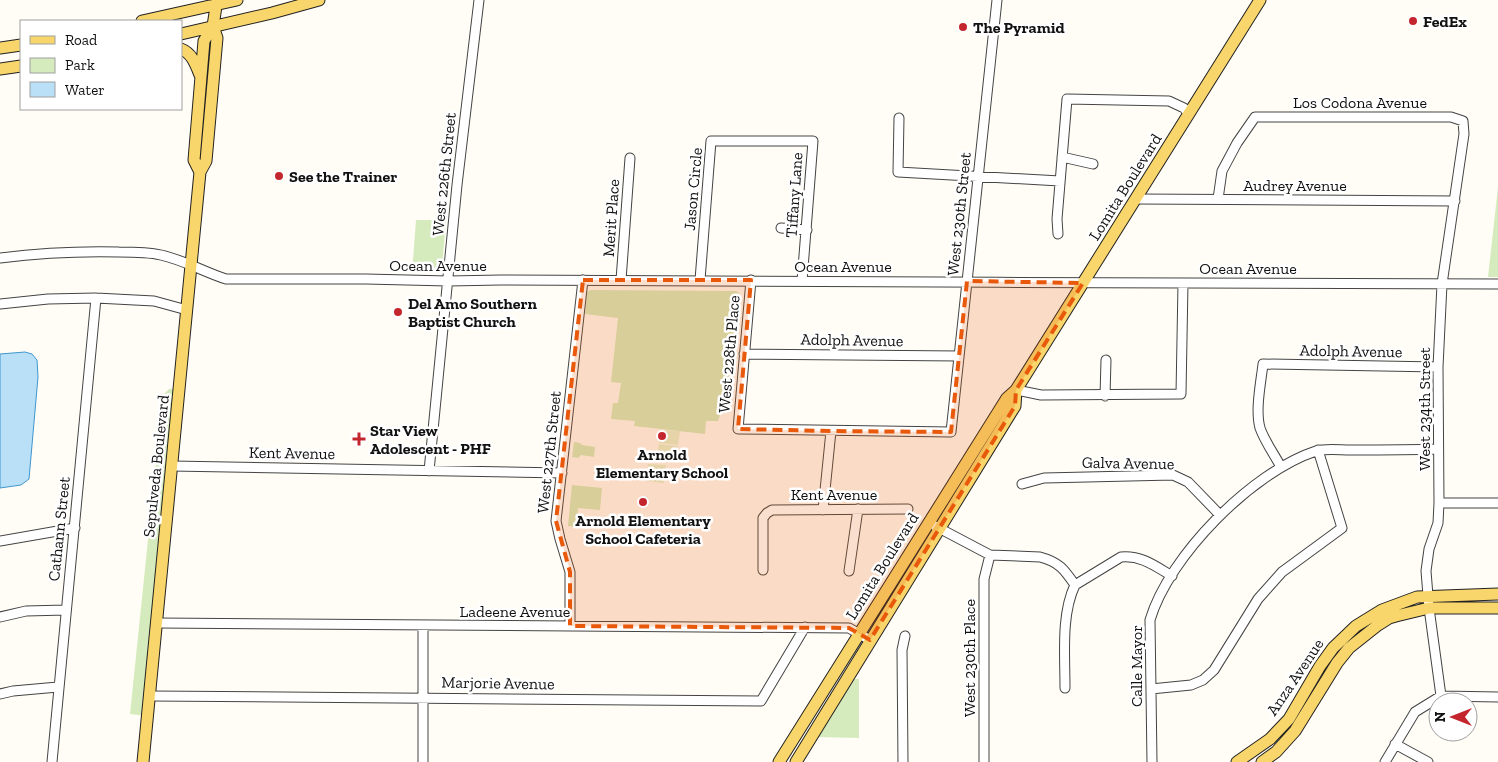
<svg xmlns="http://www.w3.org/2000/svg" width="1498" height="762" font-family="'Zilla Slab',serif">
<style>
.green{fill:#d5ebbd}
.pitch{fill:#e6f2cf}
.water{fill:#b9e0f7;stroke:#3f96cf}
.lines{fill:none;stroke-linecap:round;stroke-linejoin:round}
.minor-casing{stroke:#444;stroke-width:11}
.major-casing{stroke:#222;stroke-width:13}
.minor{stroke:#fff;stroke-width:9}
.major{stroke:#f9d66b;stroke-width:11}
.marked{fill:#e8590c;fill-opacity:0.2;stroke:#e8590c;stroke-width:4;stroke-dasharray:10 6;stroke-linejoin:round}
.poi-dot{fill:#c4262e;stroke:#fff;stroke-width:2}
.labels{text-anchor:middle;dominant-baseline:central;stroke-width:5;stroke-linejoin:round;paint-order:stroke}
.poi-label{font-size:16px;font-weight:bold;fill:#111;stroke:#fff;text-anchor:start}
.street-label{font-size:16px;fill:#111;stroke:#fff}
</style>
<rect width="100%" height="100%" fill="#fffdf5"/>
<path class="green" d="M1498,187V277H1488Z
M416,220H446L442,267L435,273H412Z
M591,290L736,291L739,293L733,362L731,363L727,395L718,421H706L705,434L634,426L635,421L611,419L613,403H618L621,383L611,382L618,318L585,314L587,293L588,291Z
M180,388L148,716L130,714L163,395L169,389Z
M574,442L580,443L582,445L595,447L594,457L581,455L578,458L572,457Z
M572,485L602,488L600,510L578,508L576,527L568,526Z
M854,679H859V738L817,737Z"/>
<path class="pitch" d="M660,430L680,431L678,445L659,443Z
M659,444L678,446L677,459L657,457Z
M648,464L666,465L664,483L646,481Z"/>
<path class="water" d="M25,352L32,354L37,360L38,377L29,479L21,485L0,488V354Z"/>
<g class="lines">
<defs>
<path id="minor" d="M899,118L898,172L1060,181
M1062,157L1093,164
M1136,199L1455,201
M1218,199L1222,171L1237,143L1255,117H1451L1463,121L1464,134L1442,284L1438,367L1439,503L1438,523L1429,549L1426,571L1429,608L1441,696
M781,228L807,230
M1058,234L1057,219L1067,99L1169,101L1184,108L1189,114
M0,258C40,253 79,251 119,252C133,252 148,252 161,255C184,260 204,272 226,279H366L448,281L501,280C833,281 1166,284 1498,284
M621,280L630,158
M700,280L711,141H813L802,281
M751,280L738,429L951,432L997,0
M0,304L48,299L96,298L154,301L187,310
M744,354L959,356
M1016,390L1041,395L1181,394L1183,283
M1105,396L1106,360
M172,466L562,473
M1281,467C1274,454 1265,442 1260,428C1255,410 1261,382 1263,364L1438,367
M429,471L457,185L479,0
M1022,484L1044,478L1173,475L1188,482L1220,515
M1439,503H1498
M823,510L831,431
M935,526L990,555L1040,557C1059,562 1064,569 1075,585L1121,557C1141,555 1155,566 1172,576
M0,541L75,528
M763,570V518L767,513L772,510L908,509
M849,571L858,509
M0,617L26,611L66,610
M157,623L849,628L870,640
M570,626V572L560,539L556,521L583,280
M1065,688C1065,655 1061,614 1075,585
M1151,689L1191,685L1203,680L1214,670L1258,599L1282,572L1342,528L1318,450
M0,694L13,691L58,687
M150,696L761,701L805,627
M1395,744L1428,762
M52,762L96,298
M423,762V626
M903,762L902,650L905,636
M984,762V579L990,555
M1152,762L1150,620C1169,556 1252,472 1316,451C1326,448 1340,450 1350,450C1380,450 1409,450 1438,449
M1385,762L1415,712L1441,696L1498,697"/>
<path id="major" d="M142,21L237,0
M181,34L272,13L319,0
M0,48L21,45
M181,49C192,53 196,65 200,75
M0,69L21,66
M200,172L194,160L204,41L213,26L217,0
M143,762L200,172L206,161L217,38L213,26
M779,762L1007,398L1016,390L1260,0
M796,762C868,643 943,525 1015,406L1016,390
M1237,762L1270,739L1289,719L1320,666L1333,648L1356,626L1382,610L1417,597L1498,594
M1262,762L1276,752L1295,731L1337,663L1349,648L1378,625L1389,618L1396,616L1429,608H1498"/>
</defs>
<use href="#minor" class="minor-casing"/>
<use href="#major" class="major-casing"/>
<use href="#minor" class="minor"/>
<use href="#major" class="major"/>
</g>
<path class="marked" d="M583,280H751L738,429L831,431L951,432L967,281L1083,283L1016,390L1015,406L870,640L849,628L570,626V572L556,521Z"/>
<g class="poi-dot">
<circle cx="1413" cy="21" r="5"/>
<circle cx="963" cy="27" r="5"/>
<circle cx="279" cy="176" r="5"/>
<circle cx="398" cy="312" r="5"/>
<circle cx="662" cy="436" r="5"/>
<path d="M356.5 431.5h5v5h5v5h-5v5h-5v-5h-5v-5h5z"/>
<circle cx="643" cy="502" r="5"/>
</g>
<g class="labels">
<g class="poi-label">
<text x="1423" y="21">FedEx</text>
<text x="973" y="27">The Pyramid</text>
<text x="289" y="176">See the Trainer</text>
<text x="408" y="303">Del Amo Southern<tspan x="408" dy="18">Baptist Church</tspan></text>
<text x="370" y="430">Star View<tspan x="370" dy="18">Adolescent - PHF</tspan></text>
<text x="662" y="454" text-anchor="middle">Arnold<tspan x="662" dy="18">Elementary School</tspan></text>
<text x="643" y="520" text-anchor="middle">Arnold Elementary<tspan x="643" dy="18">School Cafeteria</tspan></text>
</g>
<g class="street-label">
<text x="1360" y="102">Los Codona Avenue</text>
<text transform="translate(444 174) rotate(-84)">West 226th Street</text>
<text x="1295" y="185">Audrey Avenue</text>
<text transform="translate(1125 187) rotate(-58)">Lomita Boulevard</text>
<text transform="translate(693 189) rotate(-85)">Jason Circle</text>
<text transform="translate(794 195) rotate(-86)">Tiffany Lane</text>
<text transform="translate(959 214) rotate(-84)">West 230th Street</text>
<text transform="translate(611 218) rotate(-86)">Merit Place</text>
<text x="438" y="265">Ocean Avenue</text>
<text x="843" y="266">Ocean Avenue</text>
<text x="1248" y="268">Ocean Avenue</text>
<text transform="translate(852 340) rotate(1)">Adolph Avenue</text>
<text transform="translate(1351 351) rotate(1)">Adolph Avenue</text>
<text transform="translate(729 354) rotate(-85)">West 228th Place</text>
<text transform="translate(1424 409) rotate(-90)">West 234th Street</text>
<text transform="translate(549 452) rotate(-84)">West 227th Street</text>
<text transform="translate(292 453) rotate(1)">Kent Avenue</text>
<text transform="translate(1128 463) rotate(1)">Galva Avenue</text>
<text transform="translate(156 466) rotate(-84)">Sepulveda Boulevard</text>
<text x="834" y="494">Kent Avenue</text>
<text transform="translate(59 529) rotate(-84)">Cathann Street</text>
<text transform="translate(882 566) rotate(-58)">Lomita Boulevard</text>
<text x="515" y="611">Ladeene Avenue</text>
<text transform="translate(969 658) rotate(-90)">West 230th Place</text>
<text transform="translate(1136 666) rotate(-90)">Calle Mayor</text>
<text transform="translate(1295 677) rotate(-56)">Anza Avenue</text>
<text transform="translate(498 683) rotate(1)">Marjorie Avenue</text>
</g>
</g>
<rect x="20" y="20" width="162" height="90" fill="#ffffff" stroke="#a0a0a0"/>
<rect x="30" y="36" width="25" height="8" fill="#f9d66b" stroke="#a0a0a0"/>
<text x="65" y="45" font-size="15" fill="#111111">Road</text>
<rect x="30" y="58" width="25" height="15" fill="#d5ebbd" stroke="#a0a0a0"/>
<text x="65" y="70" font-size="15" fill="#111111">Park</text>
<rect x="30" y="82" width="25" height="15" fill="#b9e0f7" stroke="#a0a0a0"/>
<text x="65" y="95" font-size="15" fill="#111111">Water</text>
<g transform="translate(1453 717) rotate(270)"><circle r="24" fill="#ffffff" stroke="#a0a0a0"/>
<path d="M0-4L9 19L0 12L-9 19Z" fill="#c4262e"/>
<text y="-8" font-size="14" font-weight="bold" text-anchor="middle" fill="#111111">N</text>
</g>
</svg>
